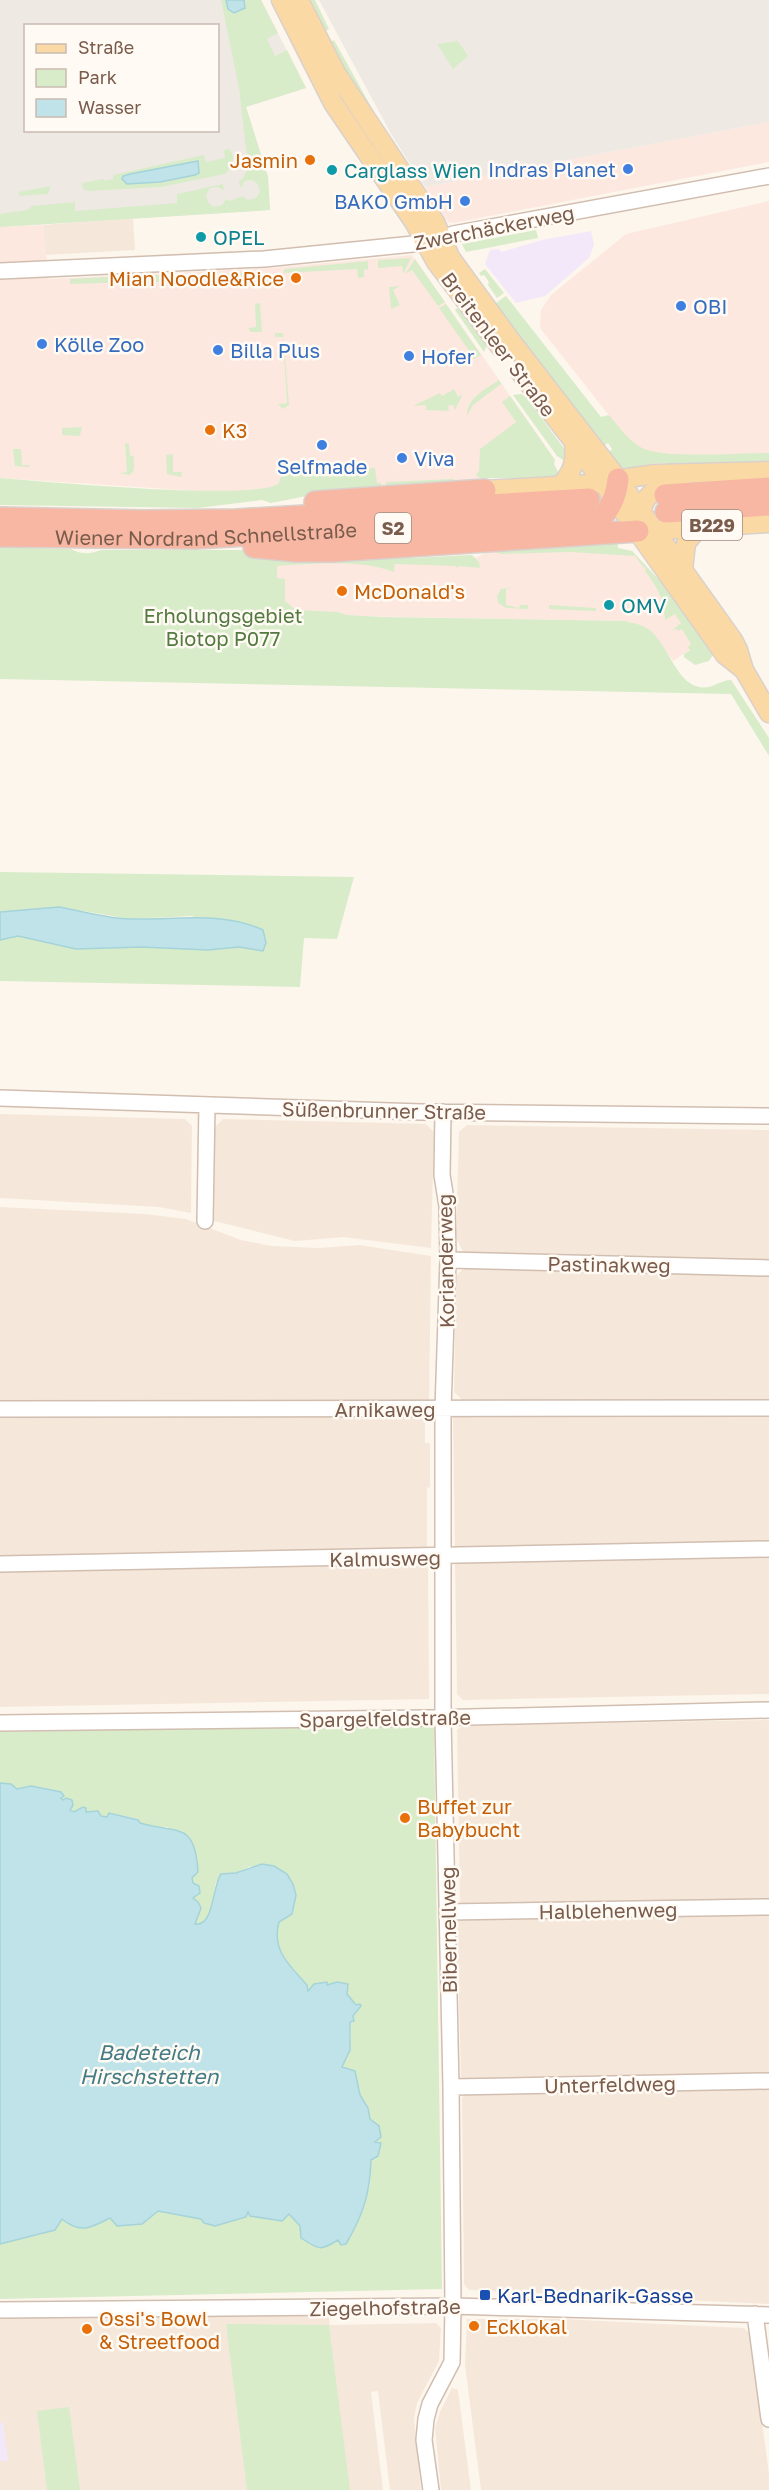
<svg xmlns="http://www.w3.org/2000/svg" width="769" height="2490" font-family="'Golos Text',sans-serif">
<style>
.residential{fill:#f5e8da}
.commercial{fill:#fde8e0}
.industrial{fill:#efe9e4;fill-rule:evenodd}
.education{fill:#f3e8fa}
.green{fill:#d8ecc9}
.water{fill:#bfe3e8;stroke:#a5d3da;stroke-width:1.5}
.lines{fill:none;stroke-linecap:round;stroke-linejoin:round}
.minor-casing{stroke:#d1beb0;stroke-width:18}
.major-casing{stroke:#dad1cd;stroke-width:21}
.highway-casing{stroke:#dad1cd;stroke-width:24}
.minor{stroke:#fff;stroke-width:15}
.major{stroke:#fbd9a5;stroke-width:18}
.highway{stroke:#f7b7a3;stroke-width:21}
.food-dot{fill:#e8710a;stroke:#fffaf3;stroke-width:2}
.shop-dot{fill:#3f7fe0;stroke:#fffaf3;stroke-width:2}
.culture-dot{fill:#0f9aa8;stroke:#fffaf3;stroke-width:2}
.transit-dot{fill:#1a4fb4;stroke:#fffaf3;stroke-width:2}
.labels{text-anchor:middle;dominant-baseline:central;stroke-width:5;stroke-linejoin:round;paint-order:stroke}
.shield{fill:#fffaf3;stroke:#a28b7f;stroke-width:1.5}
.shield-label{font-size:18px;font-weight:bold;fill:#7a5c4d}
.food-label{font-size:20px;fill:#c56008;stroke:#fffaf3;text-anchor:start}
.shop-label{font-size:20px;fill:#366cbe;stroke:#fffaf3;text-anchor:start}
.culture-label{font-size:20px;fill:#0d838f;stroke:#fffaf3;text-anchor:start}
.street-label{font-size:20px;fill:#7a5c4d;stroke:#fffaf3}
.park-label{font-size:20px;fill:#537a41;stroke:#fffaf3}
.transit-label{font-size:20px;fill:#164399;stroke:#fffaf3;text-anchor:start}
.water-label{font-size:21px;font-style:italic;fill:#437c86;stroke:#fffaf3}
</style>
<rect width="100%" height="100%" fill="#fdf6ec"/>
<path class="residential" d="M133,218L135,250L45,255L43,225Z
M0,1114L185,1119L192,1126L191,1213L159,1207L0,1198Z
M223,1119L426,1124L434,1132L431,1248L343,1237L295,1241L214,1221L215,1127Z
M467,1125L769,1130V1260L464,1253L456,1238L459,1132Z
M0,1207L145,1214L186,1219L241,1240L271,1246L319,1248L359,1245L431,1256L429,1403H0Z
M466,1266L769,1275V1400H462L454,1392L456,1276Z
M0,1416H425V1443H430V1487L427,1488V1550L0,1558Z
M453,1416H769V1545L455,1551Z
M769,1555V1694L463,1700L457,1694L455,1561Z
M428,1563L429,1699L0,1707V1568Z
M769,1720V1904L465,1909L460,1904L457,1730L462,1726Z
M769,1912V2078L466,2083L461,2079L457,1922L459,1918Z
M769,2086V2304L469,2290L464,2284L462,2098L467,2092Z
M328,2311L330,2325L436,2323L441,2328L439,2361L417,2403L414,2418L421,2490H390L378,2391L371,2392L383,2490H0V2315Z
M467,2319H561L744,2328L750,2334L769,2474V2490H481L465,2365Z
M452,2388L458,2390L471,2490H441L435,2428L440,2412Z"/>
<path class="commercial" d="M769,122V162L453,223L448,222L425,187Z
M769,201V461L640,462L626,437L540,328L541,310L551,295L626,234Z
M43,225L49,279L272,268L412,255L555,460L554,464L560,476L543,478H482L466,484L379,489L213,492L0,478V227Z
M617,541L618,548L632,551L661,582L703,641L673,661L657,638L647,628L625,621L292,615L276,599L277,552L414,558L469,555L476,558L490,550Z"/>
<path class="industrial" d="M0,0H261L306,88L246,107L268,177L270,210L0,227ZM26,26H218V130H26Z
M319,0H769V122L425,187L391,134Z"/>
<path class="education" d="M591,231L594,244L589,258L545,296L516,303L485,264L490,250L499,249L501,252L542,240Z
M0,2423H3L8,2460L0,2461Z"/>
<path class="green" d="M221,0H261L278,33L267,39L275,56L287,50L306,88L246,107L268,177L270,210L0,227V214L27,210L32,206L75,202V211L177,203V194L223,184L224,191L218,187L210,188L206,195L208,202L214,207L222,205L226,199L230,201L242,196L248,200L256,198L260,192L258,184L252,180L245,181L240,188L239,181L244,177L248,166L239,88Z
M310,0H315L329,29L325,31Z
M334,40L374,112V116L341,68L343,66L330,42Z
M458,41L468,56L453,69L437,44Z
M229,149C236,156 233,167 225,174L161,187L88,191L83,189L82,183L103,179L106,181L113,179V175L199,156L204,155L206,162L225,158L224,150Z
M51,186L48,194L19,196V192Z
M536,230L538,238L466,252L462,244Z
M411,258L403,274L402,266L378,268V260Z
M415,259L445,302L438,306L412,270L405,274Z
M368,261V269L364,270V277L358,278L357,269L283,273L285,269Z
M485,269L504,293L497,298L488,285L489,282L484,275L481,276L479,273Z
M252,272L254,283L241,285L240,277L155,282V289H153L155,275L190,276Z
M127,276L130,282L70,284V279Z
M400,286L393,290L400,305L391,309L389,287Z
M506,296L601,417L609,415C619,427 628,440 642,448C664,459 741,453 769,453V463L685,467C674,463 656,462 645,465C623,472 624,472 608,454L612,449L608,443L602,447L518,336L496,303Z
M260,303L262,332H251L248,328L256,327L255,304Z
M446,304L481,355L467,363L474,358L439,308Z
M460,306L488,343L484,352L455,310Z
M275,333H283L289,405L283,409L278,404L287,403L283,337H275Z
M499,380L501,384L473,405L467,416C466,398 486,389 499,380Z
M454,389L458,397L463,394L455,410L453,405L448,406L449,411L426,410V405L413,406L440,393L442,396Z
M521,394L526,397L566,451L568,463L557,456L513,395Z
M510,396L555,460L554,464L560,476L543,478H480L476,475L479,471L480,449L516,422L502,402Z
M82,427L80,436L62,435V428Z
M125,443L129,444L130,455L134,457V470L130,475L119,473L127,472Z
M13,449H21L22,465H30L29,467L15,466Z
M173,454V472H182L181,477L167,474L166,455Z
M375,468L377,483H381V487H386V482L452,479L466,483L312,495L271,503L262,500L198,508L0,505V478C41,481 258,502 279,483L282,472H290L291,475Z
M617,541L618,548L632,551L661,582L713,655L709,661L695,665L684,657V654L690,650L688,647L691,644L682,629L678,631L676,629L672,630L681,623L675,614L665,620C664,599 658,588 645,571L646,567L644,568L635,556L570,552L501,554L491,551Z
M0,547L71,549C82,555 90,554 101,550H241L414,558L472,555L479,562L480,568L459,566L458,568L455,566L395,564L394,572C359,559 314,564 277,566V578L285,579V601L296,610L338,612L346,615L382,617L625,621C632,623 640,624 647,628C668,642 675,682 699,687C712,690 719,680 731,680L769,738V756L731,694L0,679Z
M516,587L506,589V605L519,608L520,605H528V609L506,608L498,603L497,596L501,589Z
M549,605L596,608V611L549,609Z
M0,872L354,877L337,939L304,938L300,987L0,981V940L18,936L76,949L141,947L208,950L240,947L263,951L192,916L130,919L59,907L0,912Z
M434,1725L442,2289L0,2299V2244L27,2236L41,2235L62,2219L110,2218L142,2224L157,2211L202,2219L248,2211L289,2214L300,2226L338,2240L341,2245L370,2185L371,2159L374,2142L368,2108L360,2095L355,2072L342,2068L351,2036L350,2022L361,2006L356,2005L337,1982L327,1985V1982L308,1991L307,1985C290,1965 271,1950 279,1921L292,1914L251,1866L216,1882L210,1914L202,1924H195L201,1908L193,1898L192,1878L168,1827L156,1828L140,1823L138,1819L109,1813L107,1817L86,1812V1808L74,1812L54,1790L31,1786L17,1789L11,1784L0,1783V1732Z
M226,2324L329,2325L350,2490H247Z
M69,2407L80,2490H47L37,2411Z"/>
<path class="water" d="M226,0H244L245,8L234,13L228,9Z
M198,161L199,173L195,175L160,182L127,184L122,179L123,176L130,174Z
M59,907C82,911 108,919 132,919C175,920 222,911 263,930L266,943L263,951L239,947L208,950L141,947L76,949L18,936L0,940V912Z
M0,1783L11,1784L17,1789L31,1786L61,1792L64,1796L61,1798L63,1800L66,1798L72,1800L73,1805L70,1810L74,1812L83,1807L86,1808V1812L98,1811L101,1816L107,1817L109,1813L138,1820L140,1823C178,1834 195,1821 198,1872L192,1878L193,1883L199,1886L200,1893L193,1898L198,1902L201,1908L195,1924C214,1927 212,1887 221,1874L236,1873L262,1864L274,1866L287,1874L293,1884L296,1895L292,1914L279,1922C271,1950 290,1966 307,1985L308,1991L314,1984L327,1982V1985L337,1982L348,1984L347,1994L356,2005L360,2004L361,2006L353,2016L354,2021L350,2022V2050L342,2067L355,2071L360,2095L368,2108L370,2119L379,2126L381,2137L375,2142L381,2143L378,2156L371,2160C370,2194 363,2215 346,2244L341,2245L338,2240C321,2251 319,2250 301,2238L300,2226L289,2214L282,2221L250,2216L248,2212L246,2217L215,2226L204,2223L201,2219L158,2211L142,2224L117,2226L110,2218C91,2228 80,2234 62,2219L55,2230L0,2244Z"/>
<g class="lines">
<defs>
<path id="minor" d="M0,271L264,259L443,241L453,234L769,176
M0,1098L421,1112L769,1116
M205,1221L207,1105
M448,1260L769,1268
M0,1409L769,1408
M0,1564L769,1549
M0,1723L430,1718L769,1710
M447,1912L769,1907
M451,2087L769,2081
M0,2310L453,2306L769,2315
M755,2314L769,2419
M431,2490L424,2440L426,2419L430,2404L452,2362L453,2306L451,2087L443,1718V1409L448,1260L447,1206L442,1175L443,1112"/>
<path id="major" d="M281,0L333,103L414,222L436,262L501,348
M299,0L336,73L435,222L450,257L512,342L618,479L733,640L738,650L744,670L769,713
M520,372L574,442L725,655L744,670
M560,486C573,472 576,461 574,442
M485,490L588,484L655,474L769,471
M639,521C643,492 657,487 682,480
M645,531L769,523
M683,569L686,543L701,525"/>
<g id="highway">
<path d="M665,495L769,488"/>
<path d="M315,502L485,490"/>
<path d="M666,512L769,505"/>
<path d="M0,518L145,521L236,520L589,499"/>
<path d="M584,532C603,519 616,504 618,479"/>
<path id="s1" d="M0,536L195,538L590,516"/>
<path d="M254,547L296,551H332L638,531"/>
</g>
</defs>
<use href="#minor" class="minor-casing"/>
<use href="#major" class="major-casing"/>
<use href="#highway" class="highway-casing"/>
<use href="#minor" class="minor"/>
<use href="#major" class="major"/>
<use href="#highway" class="highway"/>
</g>
<g class="food-dot">
<circle cx="310" cy="160" r="6"/>
<circle cx="296" cy="278" r="6"/>
<circle cx="210" cy="430" r="6"/>
<circle cx="342" cy="591" r="6"/>
<circle cx="405" cy="1818" r="6"/>
<circle cx="474" cy="2326" r="6"/>
<circle cx="87" cy="2329" r="6"/>
</g>
<g class="shop-dot">
<circle cx="628" cy="169" r="6"/>
<circle cx="465" cy="201" r="6"/>
<circle cx="681" cy="306" r="6"/>
<circle cx="42" cy="344" r="6"/>
<circle cx="218" cy="350" r="6"/>
<circle cx="409" cy="356" r="6"/>
<circle cx="322" cy="445" r="6"/>
<circle cx="402" cy="458" r="6"/>
</g>
<g class="culture-dot">
<circle cx="332" cy="170" r="6"/>
<circle cx="201" cy="237" r="6"/>
<circle cx="609" cy="605" r="6"/>
</g>
<rect class="transit-dot" x="479" y="2289" width="12" height="12" rx="3"/>
<g class="labels">
<g class="shield">
<rect x="682" y="510" width="60" height="30" rx="4.5"/>
<rect x="375" y="513" width="36" height="30" rx="4.5"/>
</g>
<g class="shield-label">
<text x="712" y="525">B229</text>
<text x="393" y="528">S2</text>
</g>
<g class="food-label">
<text x="298" y="160" text-anchor="end">Jasmin</text>
<text x="284" y="278" text-anchor="end">Mian Noodle&amp;Rice</text>
<text x="222" y="430">K3</text>
<text x="354" y="591">McDonald's</text>
<text x="417" y="1806">Buffet zur<tspan x="417" dy="23">Babybucht</tspan></text>
<text x="99" y="2318">Ossi's Bowl<tspan x="99" dy="23">&amp; Streetfood</tspan></text>
<text x="486" y="2326">Ecklokal</text>
</g>
<g class="shop-label">
<text x="616" y="169" text-anchor="end">Indras Planet</text>
<text x="453" y="201" text-anchor="end">BAKO GmbH</text>
<text x="693" y="306">OBI</text>
<text x="54" y="344">Kölle Zoo</text>
<text x="230" y="350">Billa Plus</text>
<text x="421" y="356">Hofer</text>
<text x="414" y="458">Viva</text>
<text x="322" y="466" text-anchor="middle">Selfmade</text>
</g>
<g class="culture-label">
<text x="344" y="170">Carglass Wien</text>
<text x="213" y="237">OPEL</text>
<text x="621" y="605">OMV</text>
</g>
<g class="street-label">
<text transform="translate(494 227) rotate(-11)">Zwerchäckerweg</text>
<text transform="translate(499 344) rotate(53)">Breitenleer Straße</text>
<text stroke="none"><textPath href="#s1" startOffset="206">Wiener Nordrand Schnellstraße</textPath></text>
<text transform="translate(384 1110) rotate(1)">Süßenbrunner Straße</text>
<text transform="translate(445 1261) rotate(-91)">Korianderweg</text>
<text transform="translate(609 1264) rotate(1)">Pastinakweg</text>
<text x="385" y="1409">Arnikaweg</text>
<text transform="translate(385 1558) rotate(-1)">Kalmusweg</text>
<text transform="translate(385 1718) rotate(-1)">Spargelfeldstraße</text>
<text transform="translate(608 1910) rotate(-1)">Halblehenweg</text>
<text transform="translate(448 1930) rotate(-91)">Bibernellweg</text>
<text transform="translate(610 2084) rotate(-1)">Unterfeldweg</text>
<text transform="translate(385 2307) rotate(-1)">Ziegelhofstraße</text>
</g>
<g class="park-label">
<text x="223" y="615">Erholungsgebiet<tspan x="223" dy="23">Biotop P077</tspan></text>
</g>
<g class="transit-label">
<text x="497" y="2295">Karl-Bednarik-Gasse</text>
</g>
<g class="water-label">
<text x="149" y="2052">Badeteich<tspan x="149" dy="24">Hirschstetten</tspan></text>
</g>
</g>
<rect x="24" y="24" width="195" height="108" fill="#fffaf3" stroke="#cabbb1" stroke-width="1.5"/>
<rect x="36" y="44" width="30" height="9" fill="#fbd9a5" stroke="#cabbb1" stroke-width="1.5"/>
<text x="78" y="54" font-size="18" fill="#7a5c4d">Straße</text>
<rect x="36" y="69" width="30" height="18" fill="#d8ecc9" stroke="#cabbb1" stroke-width="1.5"/>
<text x="78" y="84" font-size="18" fill="#7a5c4d">Park</text>
<rect x="36" y="99" width="30" height="18" fill="#bfe3e8" stroke="#cabbb1" stroke-width="1.5"/>
<text x="78" y="114" font-size="18" fill="#7a5c4d">Wasser</text>
</svg>
